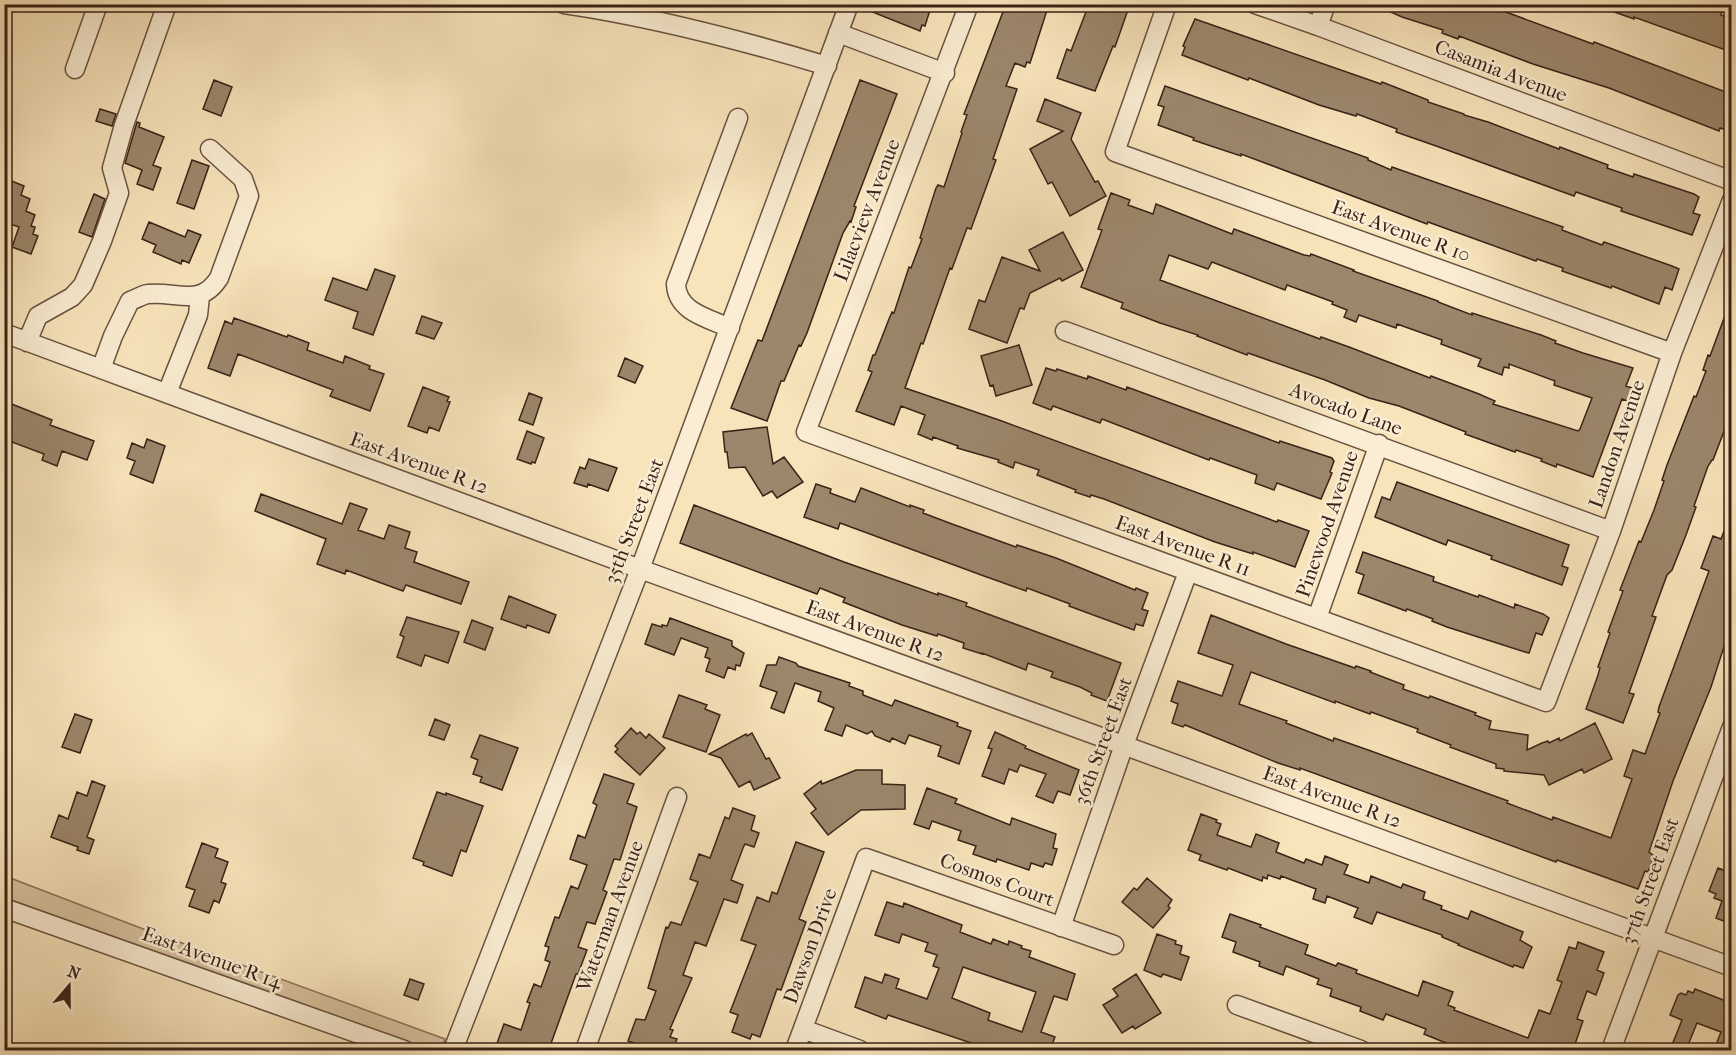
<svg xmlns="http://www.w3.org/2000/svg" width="1736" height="1055" font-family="'IM FELL French Canon',serif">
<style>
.green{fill:#d8c39f;stroke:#88725b;stroke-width:1.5}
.building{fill:#9c876c;stroke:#392217;stroke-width:1.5;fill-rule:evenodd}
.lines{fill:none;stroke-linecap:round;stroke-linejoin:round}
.minor-casing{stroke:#695240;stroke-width:21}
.minor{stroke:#faedd3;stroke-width:18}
.labels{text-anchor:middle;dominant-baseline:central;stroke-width:5;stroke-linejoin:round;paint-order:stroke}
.street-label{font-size:20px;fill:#392217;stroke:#faedd3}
</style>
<rect width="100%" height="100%" fill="#f8e4bb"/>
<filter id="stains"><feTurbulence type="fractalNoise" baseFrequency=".00333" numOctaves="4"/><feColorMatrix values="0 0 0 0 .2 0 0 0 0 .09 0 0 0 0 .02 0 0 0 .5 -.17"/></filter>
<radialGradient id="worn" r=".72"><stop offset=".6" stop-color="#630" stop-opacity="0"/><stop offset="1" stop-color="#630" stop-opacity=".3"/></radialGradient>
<path class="green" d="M5,876L138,927L445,1039L441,1050H431L5,898Z"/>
<path class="building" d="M860,4H926L925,8L930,10L925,26L922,25L920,31L860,7Z
M1006,4H1049L1030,63L1027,62L1025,67L1015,63L1006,86L1017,89L993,159L996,160L971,229L967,228L952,269L950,268L923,344L921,343L905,388L999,420L1277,522L1278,520L1309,531L1295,567L1253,552V554L1215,542L1104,499L1091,495L1090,497L1075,492L1076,490L1037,475L1039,470L1015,462L1013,468L998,462L999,460L957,448L958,446L933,437L932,440L918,434L925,415L901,406L894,425L856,411L872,372L868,370L873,355H875L889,319L892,312L894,313L909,267L911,268L922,239L920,238L936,188L938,185L944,187L962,133L961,132L967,115L964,114Z
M1089,4H1130L1115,47L1113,46L1095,91L1057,78L1067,49L1071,51Z
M1378,4H1484L1593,44L1594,42L1731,94V127L1728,126L1727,130L1720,128L1719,131L1609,88L1533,64L1459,36L1458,39L1442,33L1443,30L1402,17L1377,6Z
M1597,4H1724L1721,15L1731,19V52L1634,17V19L1597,6Z
M1195,19L1381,84L1382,82L1428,100V102L1464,114V115L1488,122L1559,149L1560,147L1573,152L1608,165L1607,168L1633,177L1634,174L1694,194L1699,197L1693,213L1700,215L1692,235L1621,211L1622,208L1576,192L1574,196L1439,147L1396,132L1397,129L1357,114L1356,116L1319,105L1249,78L1248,80L1182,55L1185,47L1183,46Z
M214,80L232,87L221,116L203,109Z
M860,80L897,94L854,206L856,207L851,222L850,221L843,233L807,333L801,346L799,345L784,381H781L767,421L731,408L758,340L762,341Z
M1165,86L1368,158V160L1391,170L1392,167L1563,227L1562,230L1602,245L1604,242L1672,266L1679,269L1672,290L1665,287L1659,304L1612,286L1611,288L1562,271L1563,268L1537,259L1536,261L1428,222L1427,224L1241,154V156L1193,140L1194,138L1158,125L1164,107L1158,105Z
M1045,99L1081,113L1071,139L1095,182L1098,181L1106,196L1070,216L1052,182L1048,184L1030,149L1063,131L1037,121Z
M100,109L116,114L112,126L96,121Z
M137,122L140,123L139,127L164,137L153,165L161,168L153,190L137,184L142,170L125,163Z
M192,160L209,166L194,209L177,203Z
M4,178L24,186L21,195L30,199L26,211L35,215L31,226L35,227L33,234L38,236L31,254L12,247L19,227L4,222Z
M1111,193L1130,200L1128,205L1153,214L1156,204L1232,234L1234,229L1304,255L1310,256L1311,254L1354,270L1353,271L1438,301V302L1472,315V313L1541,335L1556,341L1555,343L1583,353L1633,368L1626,386L1635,389L1630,402L1622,399L1593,477L1557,464L1556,467L1541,461L1542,459L1516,450L1515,452L1465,434L1466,432L1399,406L1369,398L1325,380L1248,353L1247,355L1197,336L1198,335L1160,323L1121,308L1123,303L1081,287L1102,230L1098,229ZM1169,255L1208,269L1212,262L1285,290L1287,285L1333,302L1332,304L1347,310L1344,317L1356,322L1359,315L1396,328L1397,324L1442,340L1441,344L1481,359L1478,366L1502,375L1504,367L1509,368V364L1555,381L1554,385L1592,398L1580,429L1578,431L1493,404L1495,401L1479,394L1431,376L1430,378L1349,347L1321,337L1320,339L1160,280Z
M94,194L105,199L92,237L79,232Z
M149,222L185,237L188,230L201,235L189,263L182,260L181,264L153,252L156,245L142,239Z
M1063,232L1083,270L1062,281L1060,278L1030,293L1024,309L1020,308L1007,343L969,329L979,300L985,302L1002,257L1040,271L1029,250Z
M375,269L395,276L373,335L353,328L358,312L325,300L333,278L367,290Z
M1730,302H1731V413L1713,460H1712L1708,466L1694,506L1696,507L1686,535L1672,570L1667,575L1652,616L1656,617L1629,693L1634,694L1623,723L1586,709L1598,675L1600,668L1598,667L1610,633L1608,632L1623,591L1620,590L1639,541L1641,542L1654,510L1664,481L1662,480L1667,465L1694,396L1696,397L1706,371L1703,370L1708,355L1710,356Z
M422,316L442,323L434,339L416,333Z
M234,318L287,337L288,335L309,343L307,350L343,363L345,356L370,366L369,369L384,374L370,411L330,396L333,390L238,354L230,376L208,368L225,321L232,324Z
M1019,345L1032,385L996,396L993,385L990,386L981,356Z
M625,358L643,366L635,383L618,376Z
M1046,368L1056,371L1057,369L1087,379L1088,376L1126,390L1127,387L1279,443L1280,441L1286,443L1332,458L1334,461L1330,472L1332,473L1321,499L1277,483L1274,490L1255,483L1257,475L1210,458L1209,460L1102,419L1100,423L1053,406L1051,410L1033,403Z
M423,387L449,397L447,401L450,402L439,431L429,427L427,433L408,426Z
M529,393L542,398L533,425L519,420Z
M4,401L52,420L50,425L94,441L87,460L62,451L57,466L42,460L44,454L4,439Z
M767,427L773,464L784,457L803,482L777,498L772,491L763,496L745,467L729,468L727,452H725L723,432Z
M527,431L544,438L535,463L532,462L531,464L517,459Z
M147,439L165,446L153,483L130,474L135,461L127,458L132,443L144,448Z
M589,459L617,468L608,491L588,484L587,487L574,483L580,467L585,469Z
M1397,482L1569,545L1562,566L1568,568L1562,585L1491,559L1492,556L1448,540L1446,545L1375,517L1382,497L1390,500Z
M816,484L831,489L830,493L855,502L861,488L910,507V505L924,510L923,513L952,524L1016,547L1017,545L1056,558L1135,590L1136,588L1148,593L1142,609L1148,611L1143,626L1136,624L1134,630L1069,606L1070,604L1027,588L1026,591L984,576L840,523L838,529L804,517Z
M261,494L342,524L350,503L367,509L358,530L384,539L389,525L410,532L405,548L417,552L414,562L469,582L461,604L406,585L403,591L346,570L345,574L317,564L326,539L255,511Z
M694,505L844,562L938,595V593L967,603L966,606L1121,663L1107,701L1091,695L1092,693L1080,687L1051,677L1053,672L1028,663L1026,670L982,653V654L963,648L964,643L938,634L937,636L902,625L843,602L845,598L820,588L817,594L680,543Z
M1730,516H1731V625L1711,687L1673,781L1649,852L1654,856L1648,872L1645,871L1638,889L1557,860L1556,862L1300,768V770L1278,763L1185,725L1183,727L1172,723L1178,704L1171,701L1178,681L1222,696L1233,665L1198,653L1211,615L1286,644L1355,668L1356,666L1371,671L1370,672L1404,685L1403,689L1429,698L1430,696L1476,713L1475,715L1491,721L1489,729L1528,735L1527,750L1542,743L1548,741L1549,743L1559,738L1560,741L1595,723L1612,759L1584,773L1582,769L1549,785L1544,775L1504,771V769L1496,768V764L1450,747L1451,745L1417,732L1418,729L1371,712L1370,714L1335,701V703L1251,672L1239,704L1287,721L1286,723L1333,741L1334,738L1371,751L1508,801L1507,803L1552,820L1553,817L1611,838L1632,779L1624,776L1633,750L1645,754L1660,713L1658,712L1659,707L1709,571L1701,568L1713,536L1721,539Z
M1363,552L1434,577L1433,581L1478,597L1479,595L1514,608L1515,604L1543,614L1549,618L1542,635L1536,633L1529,653L1525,652L1447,627L1432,621L1433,619L1407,609L1406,611L1358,593L1364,575L1356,572Z
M509,596L556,615L549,633L527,625L526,628L501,619Z
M407,617L459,632L448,663L425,655L421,666L397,657L404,637L400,635Z
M670,618L732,641V646L744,653L740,666L736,665L735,670L728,667L724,678L706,671L710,659L705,657L708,648L681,638L674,655L645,644L652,624L662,627V625L667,626Z
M472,620L493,628L485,650L464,642Z
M779,657L796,663L798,666L850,683L849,686L863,691V695L892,706L895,700L958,723L957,726L971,731L959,764L938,756L941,746L909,735L905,744L892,738L890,742L875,736L872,731L867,734L846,725L842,736L825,730L834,708L818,701L821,692L795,683L784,713L771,708L777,692L760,686L767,665H776Z
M679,695L707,705L705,709L720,715L706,752L663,737Z
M75,714L92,720L80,753L62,747Z
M435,719L450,725L444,740L429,735Z
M631,728L637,734L640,732L646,738L649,734L665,748L640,775L615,752L618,749L615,746Z
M995,732L1026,746L1025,748L1079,770L1070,795L1058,791L1053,803L1036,796L1046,774L1020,765L1017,772L1009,769L1004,784L982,776L992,749L988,748Z
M752,733L766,759L769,758L780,778L754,790L750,781L739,787L721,758L709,754L746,734L747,736Z
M480,735L518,748L502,790L480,782L482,777L473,774L478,760L471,757Z
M856,770H882V784L905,785V809L861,810L828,835L811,813L816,809L804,794L821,781L822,784Z
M604,774L634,784L627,803L637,807L620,860L614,859L603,890L607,892L595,924L587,922L578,947L587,950L578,974H576L549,1049L541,1046L539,1050H509L496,1046L504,1024L521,1030L530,1003L527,1002L534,984L541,987L550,962L545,960L549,947L545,946L555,917L559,918L571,886L578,889L587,865L570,859L578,835L585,838L597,805L593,803Z
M92,781L105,786L87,837L94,840L89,854L77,850L78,847L51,837L59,815L68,819L77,792L87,796Z
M927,788L957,799L955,803L1010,825L1012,818L1056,834L1053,848L1057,849L1052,865L1045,863L1043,867L1031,863L1029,870L997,859L996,862L973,854L976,846L958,840L961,831L932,821L929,829L914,824Z
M437,792L446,795V793L483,806L466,852L461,850L452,876L423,865L424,862L413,858Z
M733,808L755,816L751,830L759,833L754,847L745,844L743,848L731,880L743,885L737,903L724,899L706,946L695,942L683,975L692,978L670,1029L673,1030L670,1037L677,1039L673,1050H654L628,1041L636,1019L645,1020L656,991L648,988L666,927L668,928L671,922L681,925L698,882L690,879L699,854L710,858L725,817L729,819Z
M1201,814L1217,820L1216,822L1221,824L1217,835L1251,847L1256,834L1279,843L1276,852L1304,863L1306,859L1322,865L1325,856L1348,865L1344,874L1369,883L1371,876L1401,888L1403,884L1425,892L1423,899L1442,906L1441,909L1468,919L1471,911L1523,932L1520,940L1532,947L1523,968L1514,965L1513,967L1458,945L1459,944L1442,937V935L1377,912L1372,924L1354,917L1358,908L1327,896L1325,903L1313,899L1316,889L1281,876L1280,879L1268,875L1267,879L1263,877L1262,881L1228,868L1227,870L1199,860L1201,855L1188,850Z
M796,842L824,852L799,919L806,922L781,990L777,989L760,1037L752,1034L750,1039L732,1032L738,1015L730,1012L756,945L741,940L757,897L769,902L772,892L777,894Z
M202,843L218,849L215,857L228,862L221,882L226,884L219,903L214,900L209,913L189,906L195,890L186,887Z
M1718,868L1731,873V924L1716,918L1722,901L1714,898L1716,894L1709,891Z
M1147,878L1172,900L1168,906L1170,908L1153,928L1122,902L1134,888L1137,890Z
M887,902L903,907L904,903L962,925L960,932L991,944L993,939L1008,945L1009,941L1022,946L1021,948L1031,951L1029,957L1075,974L1067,1000L1054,996L1041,1032L1055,1037L1050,1050H992L888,1015L886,1019L855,1007L865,977L882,983L885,974L899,979L896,988L927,999L939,968L933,966L937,955L925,951L928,943L902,934L899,943L875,935ZM963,967L1036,992L1022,1032L988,1020L990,1013L952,998Z
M1230,914L1261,925L1260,927L1308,945L1305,954L1336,966L1338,963L1357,970L1356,973L1418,996L1423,981L1453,992L1448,1005L1455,1008L1454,1010L1528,1038L1539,1010L1550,1014L1562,982L1557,980L1569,947L1576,949L1578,942L1604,952L1597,970L1604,973L1596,995L1587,991L1577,1019L1583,1021L1573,1050H1506L1496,1047L1494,1050H1463L1424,1034L1426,1029L1386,1014L1383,1020L1360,1011L1361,1007L1330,996L1332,989L1317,984L1319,979L1286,966L1283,975L1259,966L1260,962L1233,952L1236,942L1222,937Z
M1157,934L1176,941L1175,944L1182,946L1180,954L1189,957L1181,980L1163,974L1161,977L1144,970Z
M1136,974L1161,1013L1135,1029L1133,1026L1122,1033L1103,1005L1118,996L1113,989Z
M410,979L424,984L418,1000L404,995Z
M1695,989L1731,1003V1050H1714L1721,1032L1697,1023L1686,1050H1670L1682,1020L1670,1015L1678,995L1681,993L1686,995L1688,991L1693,993Z"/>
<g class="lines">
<defs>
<path id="minor" d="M564,4C653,17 741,40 827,66
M969,4L806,432L1546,702L1611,531L1672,353L1732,200
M1167,4L1115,152L1672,353
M1255,4L1318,26L1732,181
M1318,26L1326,4
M838,33L945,73
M75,69L98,4
M730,328C708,318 677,312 676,284L738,118
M1065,331L1611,531
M4,333L640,569L1732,967
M27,342L38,316L72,297L83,285L102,241L119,193L112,168L124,125L167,4
M101,369L113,336L130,301C136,299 142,295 148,294C178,291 200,308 219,278L249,196L243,179L210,149
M167,393L198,315L200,296
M1317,618L1379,444
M4,908L404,1050
M1061,927L1124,745L1188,572
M1237,1005L1361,1050
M803,1029L860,1050
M453,1050L640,569L849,4
M585,1050L677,797
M795,1050L866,858L1114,945
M1611,1050L1732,727"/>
</defs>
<use href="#minor" class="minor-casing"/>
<use href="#minor" class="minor"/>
</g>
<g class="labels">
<g class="street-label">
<text transform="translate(1501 71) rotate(21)">Casamia Avenue</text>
<text transform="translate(867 210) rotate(-69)">Lilacview Avenue</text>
<text transform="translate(1401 231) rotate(20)">East Avenue R 10</text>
<text transform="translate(1346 409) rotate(20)">Avocado Lane</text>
<text transform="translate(1617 444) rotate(-71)">Landon Avenue</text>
<text transform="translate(419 463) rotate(20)">East Avenue R 12</text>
<text transform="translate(634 521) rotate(-69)">35th Street East</text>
<text transform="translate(1327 524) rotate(-71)">Pinewood Avenue</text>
<text transform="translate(1183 546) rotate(20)">East Avenue R 11</text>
<text transform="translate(875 631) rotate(20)">East Avenue R 12</text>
<text transform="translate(1103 741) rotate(-70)">36th Street East</text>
<text transform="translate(1332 797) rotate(20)">East Avenue R 12</text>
<text transform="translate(997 880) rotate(20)">Cosmos Court</text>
<text transform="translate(1650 881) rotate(-70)">37th Street East</text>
<text transform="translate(610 916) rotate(-70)">Waterman Avenue</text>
<text transform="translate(810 946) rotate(-70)">Dawson Drive</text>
<text transform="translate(212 958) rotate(20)">East Avenue R 14</text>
</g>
</g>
<rect width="1736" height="1055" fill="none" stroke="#f8e4bb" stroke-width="24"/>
<rect x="6" y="6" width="1724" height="1043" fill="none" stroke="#392217" stroke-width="3"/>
<rect x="12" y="12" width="1712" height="1031" fill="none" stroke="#392217" stroke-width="1.5"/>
<g transform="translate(69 986) rotate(20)" stroke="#faedd3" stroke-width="4.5" paint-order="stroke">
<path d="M0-4.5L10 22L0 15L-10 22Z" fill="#392217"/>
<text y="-9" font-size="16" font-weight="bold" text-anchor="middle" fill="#392217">N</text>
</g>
<rect width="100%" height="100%" filter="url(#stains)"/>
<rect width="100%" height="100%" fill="url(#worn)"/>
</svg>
